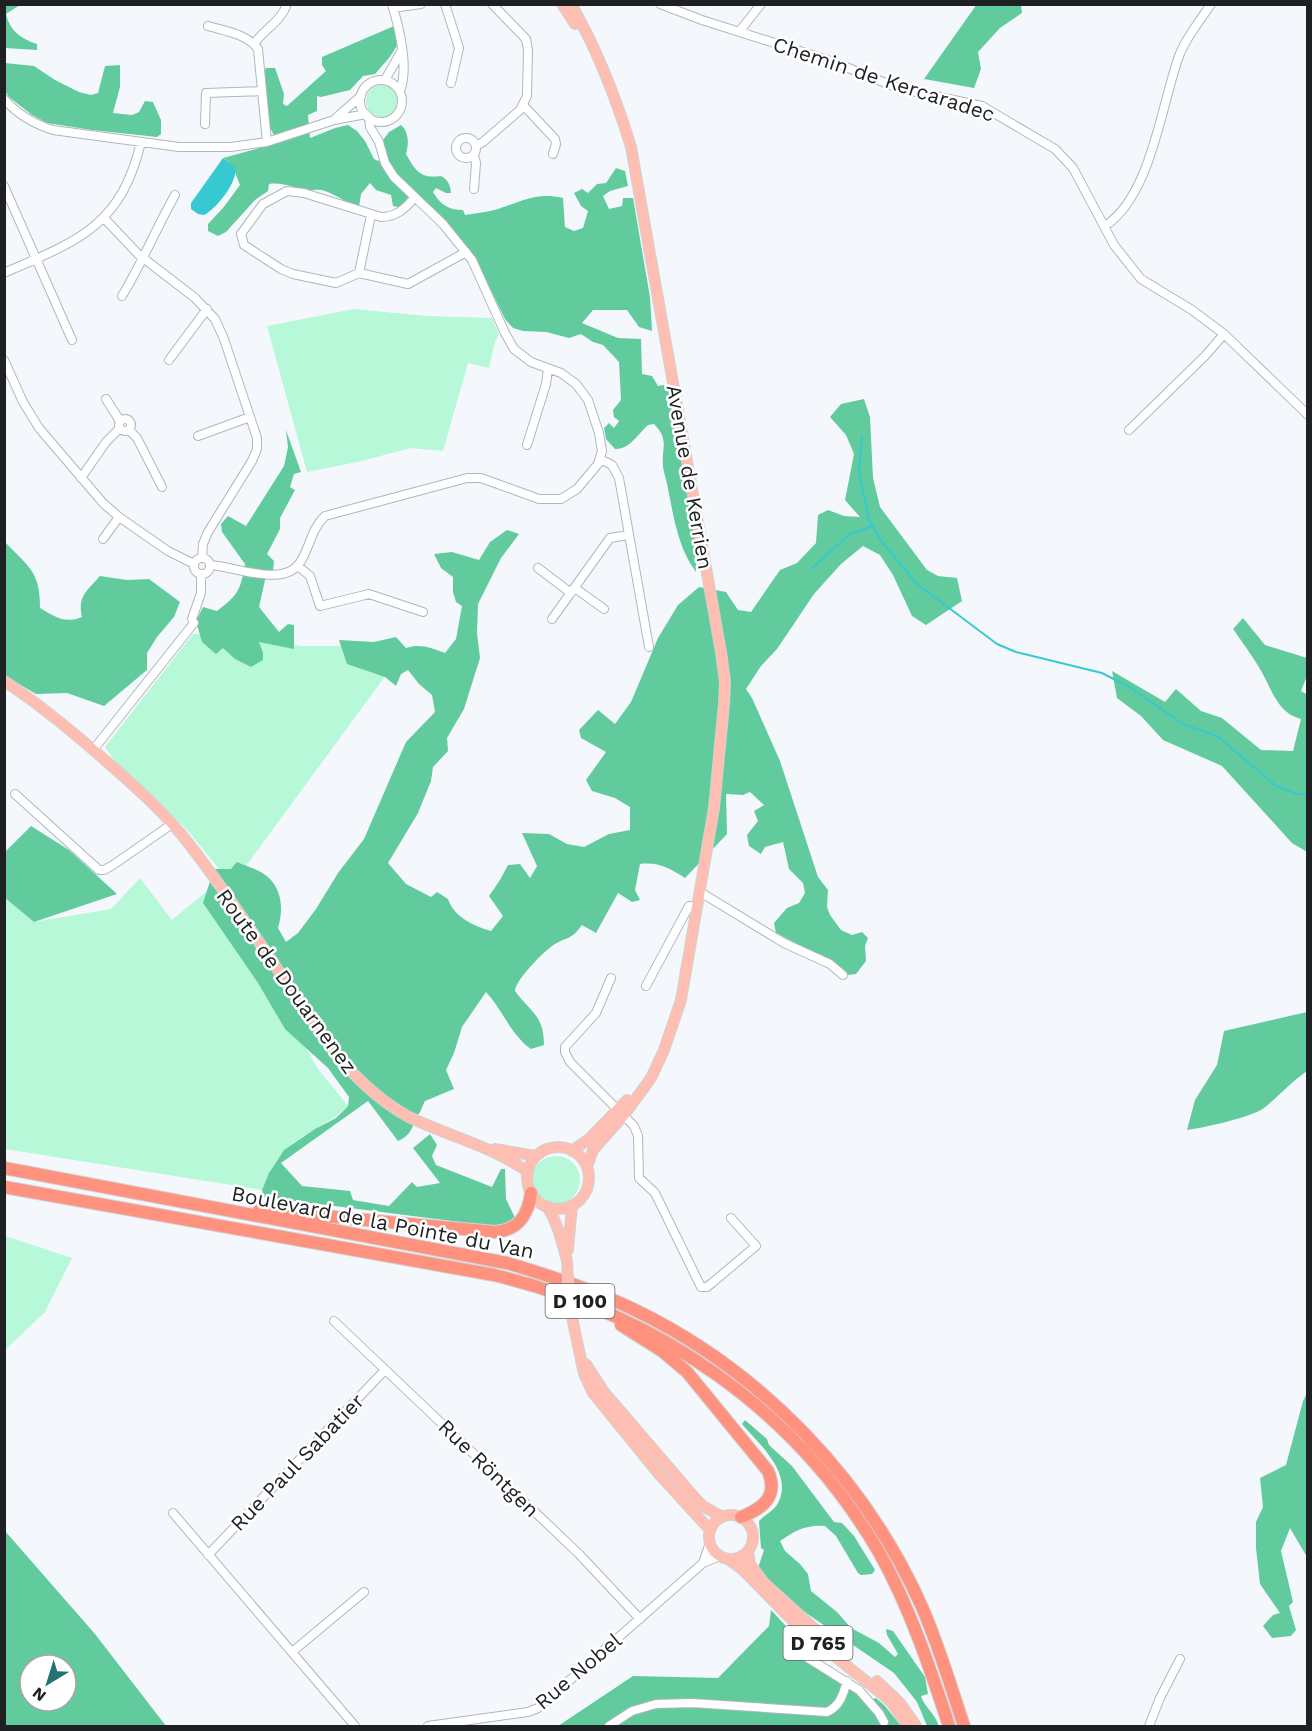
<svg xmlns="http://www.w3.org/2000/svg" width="1312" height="1731" font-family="'Work Sans',sans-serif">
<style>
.green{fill:#b6f8d8}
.forest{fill:#62cb9e;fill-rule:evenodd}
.water{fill:#36c9d2}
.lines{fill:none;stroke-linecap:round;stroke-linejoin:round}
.stream{stroke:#36c9d2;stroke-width:2}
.minor-casing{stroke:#b0b6be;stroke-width:10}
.major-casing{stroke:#d2d2d3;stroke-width:12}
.highway-casing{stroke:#d2d2d3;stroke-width:14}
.minor{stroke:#fff;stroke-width:8}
.major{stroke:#febeb2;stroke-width:10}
.highway{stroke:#fe927e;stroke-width:12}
.major-bridge-casing{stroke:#d2d2d3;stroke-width:12;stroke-linecap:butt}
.major-bridge{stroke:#febeb2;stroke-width:10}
.labels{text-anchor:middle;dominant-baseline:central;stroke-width:5;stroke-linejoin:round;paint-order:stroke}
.shield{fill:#fff;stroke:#626365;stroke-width:1.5}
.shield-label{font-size:20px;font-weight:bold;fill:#1e2023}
.street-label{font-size:21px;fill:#1e2023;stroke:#fff}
</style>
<rect width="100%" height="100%" fill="#f4f8fd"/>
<path class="green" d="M366 101a16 16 0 1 1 32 0a16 16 0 1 1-32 0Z
M354,309L427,316L492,318L499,334L495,342L489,368L468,363L443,451L410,448L362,461L307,472L267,326Z
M241,633L267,641L302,646H347L400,656L232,885L189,832L147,790L119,767L105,747L193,634Z
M140,878L172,920L212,887L318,1069L348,1106C329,1124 305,1132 286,1149C275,1159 268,1176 262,1190L5,1149L4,897L34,922L111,909Z
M532 1180a24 24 0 1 1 48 0a24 24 0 1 1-48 0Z
M5,1236L72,1258L45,1312L5,1350Z"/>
<path class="forest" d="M5,4L20,5L6,14C10,31 21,39 37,44V50L5,48Z
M977,4L1021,5L1022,13L1000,28L978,52L981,69L974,88L924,79Z
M394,26L397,46L389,58L375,74L363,76L350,90L321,97L317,96V111L308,115L310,138L335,128L348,125L357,131L365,141L374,159L378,161L386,153L383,140L389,132L401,125C409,132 409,144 406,154C415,170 420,179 441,176C448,180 450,184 451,193H446L436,188L433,192C440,204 448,210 463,210L465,215C476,213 488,212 498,209C523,201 536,192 563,198L565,227L574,231L583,228L588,211L581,206L574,193L582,189L588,193L597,184L606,183L616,168L625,171L628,186L610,191L603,196L609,209L622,206L623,198H633L650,297L652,331L639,327L627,310H593L582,323L618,338L641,339L642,374L652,376L658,386L664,385L670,390L697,536L696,572C678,548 674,518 668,489C667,482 664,474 663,467C661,448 670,440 654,424L648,425C638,434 629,450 615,449L606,439L604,428L609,423L614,428L619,421L614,417L613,410L621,400L619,362L603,345L593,342L581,334L569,338L546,332L523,331L513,328L505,319L482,272L412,192L404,204L398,207L393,206L391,195L376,190L370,183L361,194L359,207C346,203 337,195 325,191C318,188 313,191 306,190C293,188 283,182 269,184L268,191L255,200L226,232L218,236L208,231V224L223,208L240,185C235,174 235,165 223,158L263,147L277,141L267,122V95L264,72L266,68H275L284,94L283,104L287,106L326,71L322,65V57Z
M5,63L34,66L55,80L79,92L91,95L98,93L105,66L120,65V87L113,113L132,115L139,112L145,101L153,102L161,120V134L157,137L92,130L47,123L32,115L9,97L5,91Z
M864,399L870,417L873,478L880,507L927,570L938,576L957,578L962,601L926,625L912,616L893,575L880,555L863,546L841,564L814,594L777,649L761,666L746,689L752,698L780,761L818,877L828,890L827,907L830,915L841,930L852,935L862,932L868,938L865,946L866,961L856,974L848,975L837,964L776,933L774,923L787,908L799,903L805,893L803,883L789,869L783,842L765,847L761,854L749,846L747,835L758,821L754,811L764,805L750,792L743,795L726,794L727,834L685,878C669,868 659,862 640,864L635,890L640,900L632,902L618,893L596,933L582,925C571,940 569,936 555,944C544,951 516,979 515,991C531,1013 544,1015 544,1045L531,1049C511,1035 502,1009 486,992L462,1027L454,1053L446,1070L454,1089L425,1101L419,1114L415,1115C414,1127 410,1136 398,1141L368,1101L281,1163L302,1186L350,1191L353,1200L389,1206L412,1182L417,1187L440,1183L413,1148L430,1134L437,1145L432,1156L436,1165L492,1187L501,1169H505L506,1199L516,1220L504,1225H483L264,1197L262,1190L269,1173L284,1150L315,1129L336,1118L348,1106L349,1097L328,1068L285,1029L258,983L203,903L214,869H231L237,862C246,866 257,869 264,874C282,886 284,909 278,928L286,942L298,933L316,909L338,873L364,839L406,742L435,712L432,695L419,684L408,670L401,674L396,686L385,677L347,664L339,640L374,642L396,637L406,648C420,643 432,648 445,653L456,639L462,606L456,602L453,592V577L441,568L434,554L452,552L479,560L490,542L507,530L519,534L501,558L478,604L477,633L480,658L464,709L447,738L448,751L433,767L431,781L418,813L388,863L406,884L431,897L437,892L448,899C454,917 474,926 491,931L503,916L489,896L500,880L508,865L520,864L530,878L537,866L522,833L549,834L567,844L584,847L609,834L630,830V807L615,798L592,791L586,780L606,752L581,738L579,730L598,710L615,724L631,702L658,638L678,605L699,587L726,592L738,610L751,612L780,570L797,563L816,543L818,515L828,510L844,516L860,517L845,500L854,454L846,435L830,417L841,404Z
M286,430L301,472L294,474L290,487L295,490L280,518V529L267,554L274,561L273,571H267L259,607L279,632L288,624L294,625V649L259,642L263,653V660L251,667L235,659L223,648L216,654L202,642L196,621L203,607L217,611C239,594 240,591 245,564L222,532L221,524L228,516L246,526L284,466L288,447Z
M4,541C28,567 40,570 40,608C55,617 65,624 82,617C77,596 87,591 100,576L127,580L149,579L180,602L174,617L157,637L147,653V670L104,706L67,693L36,694L5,676Z
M1243,618L1265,645L1307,658V676L1301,691L1308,695L1307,852L1292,843L1222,766L1163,740L1141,716L1117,698L1112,671L1165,702L1176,689L1201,711L1222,718L1261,750L1293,751L1301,719C1277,713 1272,689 1260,669C1252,655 1242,642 1233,629Z
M31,826L69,850L117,894L34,922L4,897L5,852Z
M1307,1012V1071C1291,1082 1279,1096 1264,1108C1252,1117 1203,1128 1187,1130L1195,1100L1217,1065L1224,1031Z
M1307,1393V1557L1290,1528L1281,1551L1293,1602L1289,1606L1296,1630L1291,1636L1272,1638L1263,1626L1273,1615L1280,1613L1260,1584L1256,1548V1522L1263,1507L1260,1478L1286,1465L1303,1401Z
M745,1420L767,1439L769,1445L792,1466L834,1522L842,1523L854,1536L875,1570L872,1574L861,1575L858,1573L836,1536L825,1526C807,1524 794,1531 780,1541L785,1551L800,1564L808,1574L811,1591L837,1612L851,1628L879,1643L895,1657L898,1654L887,1635L886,1629L893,1631L925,1677L928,1694L921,1696C925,1708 934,1712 939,1726H927L917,1702L894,1673L790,1602L771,1586L758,1568L764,1550L761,1548L759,1521C765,1514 775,1511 779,1501C792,1472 759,1444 742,1424Z
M5,1531L95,1634L166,1726H5ZM30,1665H66V1701H30Z
M771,1610L785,1625L799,1657L851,1688L867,1701L876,1698L885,1706L901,1726H558L633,1676L718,1678L769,1626Z"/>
<path class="water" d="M223,158L235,167C239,181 216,209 204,215L198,214L191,209V203Z"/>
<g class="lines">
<path class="stream" d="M862,436L859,471L869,520L882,542L917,584L997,644L1016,652L1102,673L1131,688L1183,724L1217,736L1276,786L1297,794H1308
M812,568L850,534L873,526"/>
<defs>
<path id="minor" d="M392,4C399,27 409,68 400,91
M445,4L459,48L451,83
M660,4L702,20L831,61L898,88L982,106L1055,149L1073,168L1114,245L1141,279L1192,310L1224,334L1308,415
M393,8L421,4
M208,26C225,31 247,34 258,49L267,142
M739,32L761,4
M254,44C264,29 281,22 287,4
M385,80L401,52
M360 101a21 21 0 1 1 42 0a21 21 0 1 1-42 0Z
M4,99C17,114 34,124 53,130L179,147H231L267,142L334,120L366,114
M524,106L555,139L556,144L553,154
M337,117L361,96
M205,124L206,93L262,91
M456 148a10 10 0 1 1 20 0a10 10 0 1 1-20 0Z
M477,145L483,142L520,110L527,96L528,50L526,39L492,4
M4,186L72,340
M474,189L476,163L474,155
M371,215L359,273L336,283L293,274L281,269L244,245L241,234L263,204L287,191L304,193L381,217C396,217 405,209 414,198
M104,218L138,254L195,298L215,319L224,339L257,438V449L252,461L208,532L203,544L202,558
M1105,226C1151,196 1161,106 1179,56C1186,37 1200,21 1211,4
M4,273C77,241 121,227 141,142
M359,273L408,284L466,252
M122,296C142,263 156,229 175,195
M4,360L23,402L39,428L103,503L119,517L168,551L194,564
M169,360L207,309
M106,399L120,421
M119 425a6 6 0 1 1 12 0a6 6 0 1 1-12 0Z
M129,430L137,438L162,487
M1129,430L1205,356L1224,334
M198,436L250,417
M527,445L546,384L548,369
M600,459L612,465L619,478L649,647
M81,478L106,442L119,429
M103,539L119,517
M194 566a8 8 0 1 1 16 0a8 8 0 1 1-16 0Z
M210,565C235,566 285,589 301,561C310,546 312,528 325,516L467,478H481L539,499H561L577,489L598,464L602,451L599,433L588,400L576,384L561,373L531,362L514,349L505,333L472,260L443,224L394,177L385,163L379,142L370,127L369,117
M298,566L310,576L320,606L369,594L423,612
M538,568L571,593
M575,588L604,609
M192,619L201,593V574
M552,619L610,538L628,535
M93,750L194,623
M15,794L99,870H104L113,865L172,824
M700,892L784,943L830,964L843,975
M611,978L596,1013L565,1047V1052L570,1062L634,1126L638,1136L639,1178L655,1193L701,1287H707L712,1283L756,1246L731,1218
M646,986L689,906L697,907
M334,1321L579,1554L640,1619
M173,1513L355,1726
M208,1555L385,1370
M703,1563L710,1543
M802,1626L798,1644L800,1653L859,1690L879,1713L884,1722
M292,1652L364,1592
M428,1726L528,1712L538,1708L703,1563L720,1556
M609,1726L632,1711L656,1704L692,1703L827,1712C840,1706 843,1695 847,1681
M1149,1726L1160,1698L1180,1659"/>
<path id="major" d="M562,4L575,24
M571,4C597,49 616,98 631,147L721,652L725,682L724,704L714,808L681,1000L664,1050L651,1078L624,1115L593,1150L587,1167
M4,681C38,703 68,728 98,754C130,782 163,810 189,844C242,912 287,987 338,1057C359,1081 381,1102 409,1117C448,1136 492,1146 528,1172
M527 1178a31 31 0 1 1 62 0a31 31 0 1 1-62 0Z
M495,1149L536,1156
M572,1151L589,1139L627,1100
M547,1206C558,1224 562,1242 567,1261
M568,1250L572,1205
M574,1327L584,1374L593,1393L658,1473L710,1530
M586,1364L604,1392L694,1497L703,1506L722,1517
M709 1537a22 22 0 1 1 44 0a22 22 0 1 1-44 0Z
M748,1551L750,1564L764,1583L839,1651
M728,1559L742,1569L802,1630L882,1694L891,1702L908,1726
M877,1681L900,1703L916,1726"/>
<path id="highway" d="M4,1168L507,1263C550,1276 594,1290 635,1310C761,1371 865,1479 922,1607C939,1646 951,1687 964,1726
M4,1187L494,1275C656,1314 796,1408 880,1554C910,1608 930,1668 949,1726
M259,1210L495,1232C519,1230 528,1215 531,1193
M621,1325L662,1351L687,1372L768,1471C779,1497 762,1509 741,1517"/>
</defs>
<use href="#minor" class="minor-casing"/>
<use href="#major" class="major-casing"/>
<use href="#highway" class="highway-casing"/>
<use href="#minor" class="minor"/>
<use href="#major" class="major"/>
<use href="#highway" class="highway"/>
<defs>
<path id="major-bridge" d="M567,1261L569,1298L574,1327"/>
</defs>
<use href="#major-bridge" class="major-bridge-casing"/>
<use href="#major-bridge" class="major-bridge"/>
</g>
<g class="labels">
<g class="shield">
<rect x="545.5" y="1284" width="69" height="34" rx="4.5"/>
<rect x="783.5" y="1626" width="69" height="34" rx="4.5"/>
</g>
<g class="shield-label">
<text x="580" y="1301">D 100</text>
<text x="818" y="1643">D 765</text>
</g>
<g class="street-label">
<text transform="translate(884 79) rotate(18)">Chemin de Kercaradec</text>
<text transform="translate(690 477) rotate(80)">Avenue de Kerrien</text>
<text transform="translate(287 981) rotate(54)">Route de Douarnenez</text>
<text transform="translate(383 1222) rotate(11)">Boulevard de la Pointe du Van</text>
<text transform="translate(297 1462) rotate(-46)">Rue Paul Sabatier</text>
<text transform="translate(489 1468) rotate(44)">Rue Röntgen</text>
<text transform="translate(578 1671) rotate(-40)">Rue Nobel</text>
</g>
</g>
<rect width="1312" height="1731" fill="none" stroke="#1e2023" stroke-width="12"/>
<g transform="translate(48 1683) rotate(218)"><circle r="28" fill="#ffffff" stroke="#a5a6a7" stroke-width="1.5"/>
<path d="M0-4.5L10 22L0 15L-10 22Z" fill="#267173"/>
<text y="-9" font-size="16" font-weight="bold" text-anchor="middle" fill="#1e2023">N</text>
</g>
</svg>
